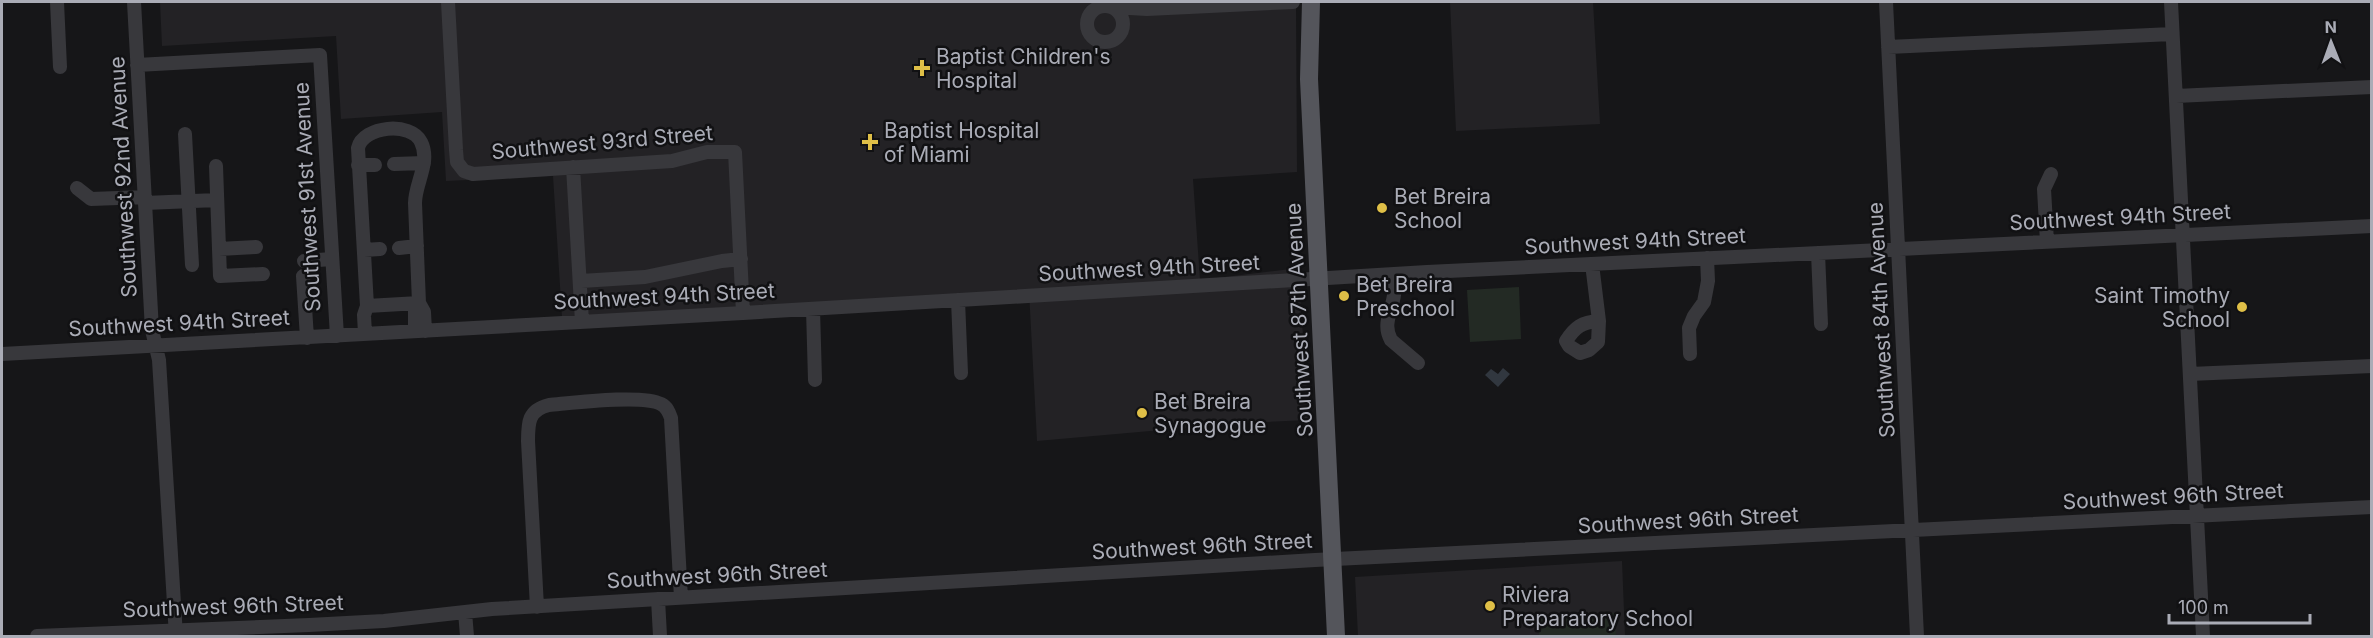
<svg xmlns="http://www.w3.org/2000/svg" width="2373" height="638" font-family="Inter,sans-serif">
<style>
.built{fill:#232225}
.green{fill:#232a24}
.water{fill:#31373f}
.lines{fill:none;stroke-linecap:round;stroke-linejoin:round}
.minor{stroke:#38383c;stroke-width:14}
.major{stroke:#54555b;stroke-width:18}
.poi-dot{fill:#dfbf47;stroke:#111113;stroke-width:2}
.labels{text-anchor:middle;dominant-baseline:central;stroke-width:5;stroke-linejoin:round;paint-order:stroke}
.poi-label{font-size:21px;fill:#aaacb6;stroke:#111113;text-anchor:start}
.street-label{font-size:21px;fill:#aaacb6;stroke:#111113}
</style>
<rect width="100%" height="100%" fill="#161618"/>
<path class="built" d="M160,2H1296L1297,172L1193,179L1200,280L1291,269L1298,266L1309,420L1241,423L1037,441L1029,291L562,317L553,176L446,181L442,112L341,119L336,36L162,46Z
M1450,2H1593L1600,124L1456,131Z
M1622,561L1625,636H1358L1355,577Z"/>
<path class="green" d="M1519,287L1521,339L1470,342L1467,290Z
M1615,613L1616,636H1539L1538,616Z"/>
<path class="water" d="M1503,368L1510,374L1498,387L1485,375L1491,369L1498,374Z"/>
<g class="lines">
<path class="minor" d="M57,2L60,67
M134,2L152,330L159,360L176,636
M448,2L456,150L457,162L464,171L473,174L672,161L707,152H735L743,313
M1886,2L1917,636
M2171,2L2203,636
M1087 24a18 18 0 1 1 36 0a18 18 0 1 1-36 0Z
M1113,7L1147,9L1293,2
M1888,47L2172,34
M137,65L320,55L337,336
M2176,96L2372,87
M185,134L192,265
M394,164L424,163
M358,165H375
M216,166L220,276L263,274
M573,167L582,322
M77,188L91,199L145,197
M145,203L217,200
M2047,242L2044,189L2051,174
M399,248L417,246
M219,249L256,247
M364,250L380,249
M1818,253L1821,324
M304,261L332,259
M1592,264L1599,321L1598,342L1589,350L1580,353L1569,346L1566,341C1575,327 1582,322 1599,321
M1395,274C1394,281 1395,289 1394,295C1392,311 1382,324 1391,340L1418,363
M303,276L307,338
M581,281L645,277L722,261L741,259
M958,300L961,373
M367,306L419,303
M813,309L815,380
M415,331V308L419,303
M365,334L364,315L367,306L358,148C363,126 411,121 421,142C431,162 415,183 415,203L419,303L424,312L425,331
M2,354L743,313L1427,272L2372,226
M1690,354L1689,328L1694,316L1704,302L1708,281L1707,258
M2190,374L2372,366
M658,599L660,636
M537,607L528,441C528,423 528,410 549,405C572,403 642,394 661,404C667,407 669,412 671,418L681,598
M465,612L467,636
M37,636L309,625L384,621L492,609L1315,560L2372,507"/>
<path class="major" d="M1311,2L1309,79L1336,636"/>
</g>
<g class="poi-dot">
<path d="M919 59h6v6h6v6h-6v6h-6v-6h-6v-6h6z"/>
<path d="M867 133h6v6h6v6h-6v6h-6v-6h-6v-6h6z"/>
<circle cx="1382" cy="208" r="6"/>
<circle cx="1344" cy="296" r="6"/>
<circle cx="2242" cy="307" r="6"/>
<circle cx="1142" cy="413" r="6"/>
<circle cx="1490" cy="606" r="6"/>
</g>
<g class="labels">
<g class="poi-label">
<text x="936" y="56">Baptist Children's<tspan x="936" dy="24">Hospital</tspan></text>
<text x="884" y="130">Baptist Hospital<tspan x="884" dy="24">of Miami</tspan></text>
<text x="1394" y="196">Bet Breira<tspan x="1394" dy="24">School</tspan></text>
<text x="1356" y="284">Bet Breira<tspan x="1356" dy="24">Preschool</tspan></text>
<text x="2230" y="295" text-anchor="end">Saint Timothy<tspan x="2230" dy="24">School</tspan></text>
<text x="1154" y="401">Bet Breira<tspan x="1154" dy="24">Synagogue</tspan></text>
<text x="1502" y="594">Riviera<tspan x="1502" dy="24">Preparatory School</tspan></text>
</g>
<g class="street-label">
<text transform="translate(602 142) rotate(-5)">Southwest 93rd Street</text>
<text transform="translate(123 177) rotate(-93)">Southwest 92nd Avenue</text>
<text transform="translate(307 197) rotate(-93)">Southwest 91st Avenue</text>
<text transform="translate(2120 217) rotate(-3)">Southwest 94th Street</text>
<text transform="translate(1635 241) rotate(-3)">Southwest 94th Street</text>
<text transform="translate(1149 268) rotate(-3)">Southwest 94th Street</text>
<text transform="translate(664 296) rotate(-3)">Southwest 94th Street</text>
<text transform="translate(1299 320) rotate(-93)">Southwest 87th Avenue</text>
<text transform="translate(1881 320) rotate(-93)">Southwest 84th Avenue</text>
<text transform="translate(179 323) rotate(-3)">Southwest 94th Street</text>
<text transform="translate(2173 496) rotate(-3)">Southwest 96th Street</text>
<text transform="translate(1688 520) rotate(-3)">Southwest 96th Street</text>
<text transform="translate(1202 546) rotate(-3)">Southwest 96th Street</text>
<text transform="translate(717 575) rotate(-3)">Southwest 96th Street</text>
<text transform="translate(233 606) rotate(-2)">Southwest 96th Street</text>
</g>
</g>
<rect width="2373" height="638" fill="none" stroke="#aaacb6" stroke-width="6"/>
<g transform="translate(2331 42) rotate(359)" stroke="#111113" stroke-width="4.5" paint-order="stroke">
<path d="M0-4.5L10 22L0 15L-10 22Z" fill="#aaacb6"/>
<text y="-9" font-size="16" font-weight="bold" text-anchor="middle" fill="#aaacb6">N</text>
</g>
<path d="M2169 614v9h141v-9" fill="none" stroke="#aaacb6" stroke-width="3"/>
<text x="2178" y="614" font-size="18" fill="#aaacb6" stroke="#111113" stroke-width="4.5" paint-order="stroke">100 m</text>
</svg>
